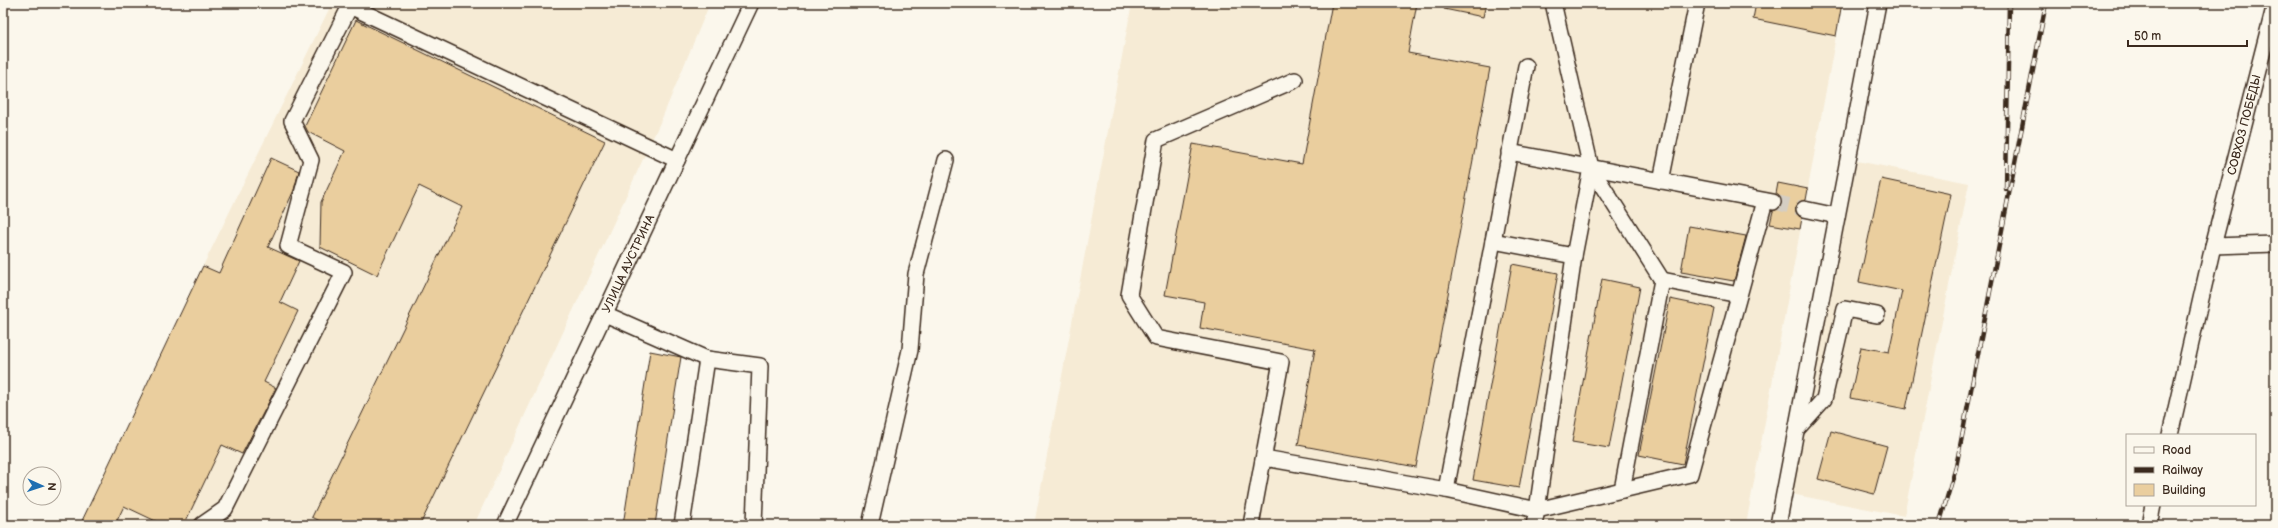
<svg xmlns="http://www.w3.org/2000/svg" width="2278" height="528" font-family="'Balsamiq Sans',sans-serif">
<style>
.built{fill:#f6ebd5}
.building{fill:#eace9e;stroke:#3b2a1e}
.lines{fill:none;stroke-linecap:round;stroke-linejoin:round}
.minor-tunnel{stroke:#d5cec3;stroke-width:15;stroke-dasharray:15 8;stroke-linecap:butt}
.minor-casing{stroke:#3b2a1e;stroke-width:18}
.minor{stroke:#fbf7ec;stroke-width:15}
.rail-casing{stroke:#3b2a1e;stroke-width:4.5}
.rail{stroke:#fbf7ec;stroke-width:3;stroke-dasharray:9;stroke-linecap:butt}
.labels{text-anchor:middle;dominant-baseline:central;stroke-width:4;stroke-linejoin:round;paint-order:stroke}
.street-label{font-size:12px;fill:#3b2a1e;stroke:#fbf7ec}
</style>
<rect width="100%" height="100%" fill="#fbf7ec"/>
<filter id="ink" filterUnits="userSpaceOnUse"><feTurbulence type="fractalNoise" baseFrequency=".025" numOctaves="2"/><feDisplacementMap in="SourceGraphic" scale="8" xChannelSelector="R" yChannelSelector="G"/><feConvolveMatrix kernelMatrix="1 2 1 2 8 2 1 2 1" color-interpolation-filters="sRGB"/></filter>
<g filter="url(#ink)">
<path class="built" d="M332,3H710L663,116L474,525H81L203,266Z
M1132,3H1842L1746,525H1034Z
M1857,161L1969,183L1904,516L1791,494Z"/>
<path class="building" d="M1332,3H1417L1408,53L1490,68L1416,467L1298,445L1315,349L1200,328L1204,302L1165,295L1193,144L1302,164Z
M1444,3H1486L1483,17L1444,9Z
M1756,3H1842L1836,36L1753,19Z
M356,20L605,141L420,525H328L312,517L462,207L419,186L377,275L320,247L321,202L345,151L308,132L305,126Z
M271,158L299,171L294,190L268,247L299,261L280,302L298,311L264,382L276,388L242,454L222,445L184,525H164L124,506L115,525H80L203,266L219,273Z
M1881,179L1951,194L1906,409L1850,398L1861,347L1889,352L1902,291L1859,282Z
M1778,183L1808,189L1806,200L1798,203L1795,208L1798,215L1802,218L1800,229L1770,224L1773,211L1780,208L1782,204L1781,199L1776,194Z
M1689,226L1746,236L1734,281L1681,272Z
M1512,264L1558,273L1519,488L1473,480Z
M1602,279L1640,287L1609,448L1572,442Z
M1670,299L1714,308L1683,464L1639,455Z
M650,351L681,357L673,406L655,525H623Z
M1831,431L1887,446L1874,494L1818,479Z"/>
<g class="lines">
<path class="minor-tunnel" d="M1774,202L1804,209"/>
<defs>
<g id="minor">
<path d="M1554,7L1591,168L1574,256"/>
<path d="M1509,152L1773,202"/>
<path d="M1591,168L1662,280"/>
<path d="M1661,181L1697,3"/>
<path d="M1804,209L1837,216"/>
<path d="M1493,241L1574,256L1537,510L1690,474L1765,201"/>
<path d="M2213,246L2275,244"/>
<path d="M605,314L707,359L760,366L754,525"/>
<path d="M1797,429L1824,399L1845,309L1877,315"/>
<path id="s1" d="M2170,435L2213,246L2275,4"/>
<path d="M1264,458L1446,490L1526,66"/>
<path d="M1446,490L1537,510L1534,525"/>
<path d="M1622,490L1662,280L1739,295"/>
<path d="M202,525L225,509L344,272L288,246L311,160L292,121L350,6L677,160"/>
<path id="s2" d="M505,525L751,3"/>
<path d="M682,525L707,359"/>
<path d="M870,525L910,350L916,274L946,160"/>
<path d="M1251,525L1281,362L1156,338L1129,295L1156,140L1295,80"/>
<path d="M1778,525L1878,3"/>
<path d="M2149,525L2153,505"/>
</g>
</defs>
<use href="#minor" class="minor-casing"/>
<use href="#minor" class="minor"/>
<defs>
<path id="rail" d="M2006,189L2009,3
M1939,525L1956,467L2046,3"/>
</defs>
<use href="#rail" class="rail-casing"/>
<use href="#rail" class="rail"/>
</g>
</g>
<g class="labels">
<g class="street-label">
<text stroke="none"><textPath href="#s1" startOffset="319">СОВХОЗ ПОБЕДЫ</textPath></text>
<text stroke="none"><textPath href="#s2" startOffset="289">УЛИЦА АУСТРИНА</textPath></text>
</g>
</g>
<rect width="2278" height="528" fill="none" stroke="#fbf7ec" stroke-width="16"/>
<rect x="8" y="8" width="2262" height="512" fill="none" stroke="#3b2a1e" stroke-width="1.5" filter="url(#ink)"/>
<rect x="2126" y="434" width="130" height="72" fill="#fbf7ec" stroke="#aea59a"/>
<rect x="2134" y="447" width="20" height="6" fill="#fbf7ec" stroke="#aea59a"/>
<text x="2162" y="454" font-size="12" fill="#3b2a1e">Road</text>
<rect x="2134" y="467" width="20" height="6" fill="#3b2a1e" stroke="#aea59a"/>
<text x="2162" y="474" font-size="12" fill="#3b2a1e">Railway</text>
<rect x="2134" y="484" width="20" height="12" fill="#eace9e" stroke="#aea59a"/>
<text x="2162" y="494" font-size="12" fill="#3b2a1e">Building</text>
<g transform="translate(42 486) rotate(93)"><circle r="19" fill="#fbf7ec" stroke="#aea59a"/>
<path d="M0-3L7 15L0 10L-7 15Z" fill="#1f6fb2"/>
<text y="-6" font-size="11" font-weight="bold" text-anchor="middle" fill="#3b2a1e">N</text>
</g>
<path d="M2128 40v6h119v-6" fill="none" stroke="#3b2a1e" stroke-width="2"/>
<text x="2134" y="40" font-size="12" fill="#3b2a1e" stroke="#fbf7ec" stroke-width="3" paint-order="stroke">50 m</text>
</svg>
